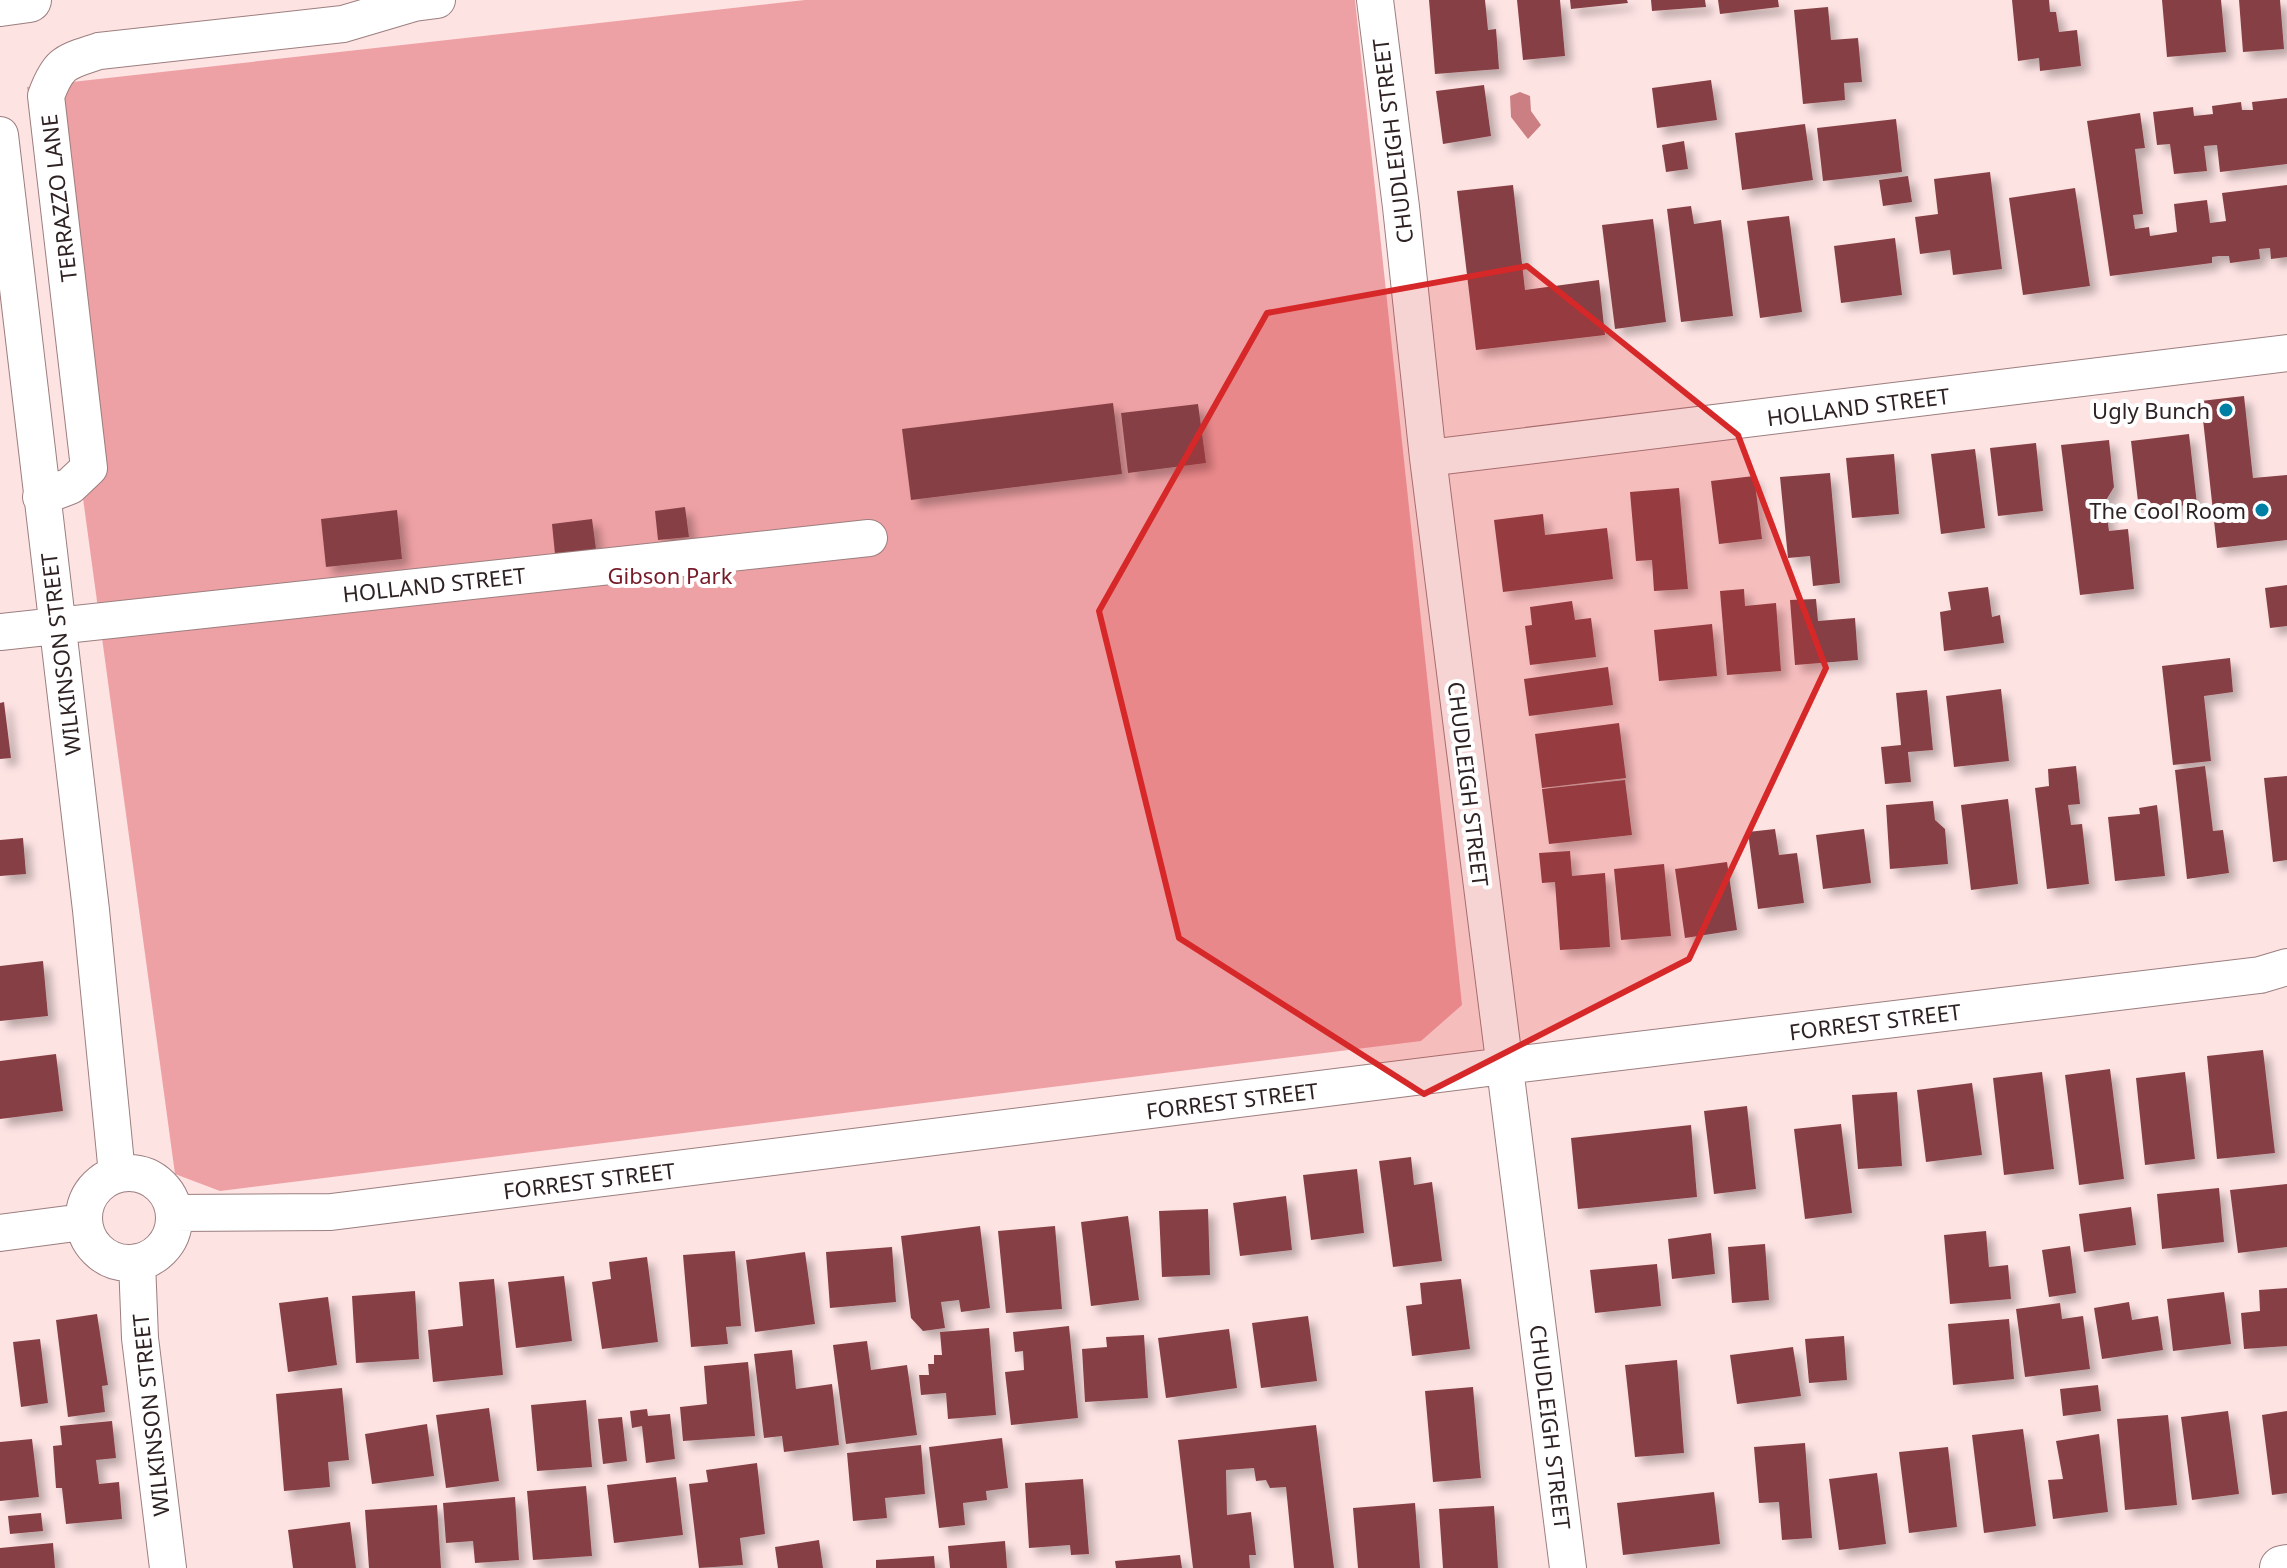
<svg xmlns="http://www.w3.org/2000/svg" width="2287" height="1568" font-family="'Noto Sans',sans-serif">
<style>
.green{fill:#eea1a4}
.water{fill:#cc7f82}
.building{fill:#864045;filter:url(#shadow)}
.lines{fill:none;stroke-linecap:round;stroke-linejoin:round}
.minor-casing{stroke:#9c7e7f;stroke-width:38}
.major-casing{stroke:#9c7e7f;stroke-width:46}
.highway-casing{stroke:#9c7e7f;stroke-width:46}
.minor{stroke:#fff;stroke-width:36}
.major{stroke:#fff;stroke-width:44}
.highway{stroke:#fff;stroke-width:44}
.marked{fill:#d62828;fill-opacity:0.2;stroke:#d62828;stroke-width:6;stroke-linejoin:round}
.poi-dot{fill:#007fa4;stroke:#fff;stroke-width:3}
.labels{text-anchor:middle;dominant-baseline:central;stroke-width:8;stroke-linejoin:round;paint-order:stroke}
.street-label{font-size:22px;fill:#2e2222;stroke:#fff}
.poi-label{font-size:22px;fill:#2e2222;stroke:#fff;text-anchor:end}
.park-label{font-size:22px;fill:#761a28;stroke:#fff}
</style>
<defs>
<filter id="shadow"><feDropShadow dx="7" dy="7" stdDeviation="4" flood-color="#0004"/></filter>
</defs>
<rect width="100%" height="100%" fill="#fee3e3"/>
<path class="green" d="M805,0H1355L1462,1005L1421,1041L220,1191L175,1174L27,87Z"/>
<path class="water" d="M1520,92L1530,96L1531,111L1541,125L1528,139L1511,117L1510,96Z"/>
<path class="building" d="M1429,0H1485L1488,30L1496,29L1499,69L1435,74Z
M1517,0H1560L1565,56L1523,60Z
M1570,0H1627L1628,3L1571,9Z
M1651,0H1705L1706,7L1652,11Z
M1718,0H1778L1779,7L1720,14Z
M2012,0H2049L2050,12H2056L2059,32L2077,30L2081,66L2040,71L2039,58L2018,61Z
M2162,0H2221L2226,52L2167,57Z
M2239,0H2280L2284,49L2243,52Z
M1828,7L1831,40L1858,38L1862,82L1844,83L1845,100L1803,104L1794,10Z
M1711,80L1717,120L1657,128L1652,88Z
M1484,85L1491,136L1443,144L1436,91Z
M2287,98V164L2220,172L2217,145L2204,146L2207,171L2174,174L2170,144L2157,145L2153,112L2193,107L2194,116L2213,114L2212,106L2241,102L2242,110H2253L2252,102Z
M2140,113L2145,148L2135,149L2143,214L2133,215L2135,229L2149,227L2150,236L2177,232L2174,204L2207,200L2210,223L2226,221L2222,193L2287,185V257L2271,259L2270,248L2259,249L2260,259L2230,263L2229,256H2219L2212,257V263L2110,276L2087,121Z
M1896,119L1902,172L1823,181L1817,128Z
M1805,124L1813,180L1742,190L1735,133Z
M1684,141L1688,169L1666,172L1662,145Z
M1990,172L2002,269L1953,275L1950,250L1920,254L1915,217L1938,214L1934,179Z
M1908,176L1912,202L1883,206L1879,180Z
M1513,185L1525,290L1599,280L1605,335L1476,350L1457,191Z
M2075,188L2090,286L2023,295L2009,198Z
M1691,206L1694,224L1721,220L1733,316L1681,322L1667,209Z
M1789,216L1802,312L1760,318L1747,221Z
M1653,219L1666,322L1615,329L1602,225Z
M1895,238L1902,295L1841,303L1834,246Z
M2244,396L2253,478L2287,475V540L2217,548L2201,401Z
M1113,403L1122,474L911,500L902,429Z
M1198,404L1206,463L1128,473L1121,413Z
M2189,434L2197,504L2139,510L2131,441Z
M2109,440L2114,487L2105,502L2109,531L2128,529L2134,589L2080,595L2061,445Z
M2036,443L2043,511L1998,516L1990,448Z
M1975,449L1985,528L1941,534L1931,454Z
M1894,454L1899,514L1852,518L1846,458Z
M1830,473L1840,583L1813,586L1810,556L1788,558L1780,477Z
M1754,476L1762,539L1719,544L1711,481Z
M1679,488L1688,589L1654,591L1652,560L1636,561L1630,492Z
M685,507L689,537L658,540L655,511Z
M397,510L402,559L326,567L321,519Z
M1543,514L1545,535L1607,528L1613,579L1503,592L1494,520Z
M592,519L596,549L555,554L552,524Z
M2287,585V626L2270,628L2265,588Z
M1988,587L1992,617L2000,615L2004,643L1944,651L1940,612L1951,610L1948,592Z
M1744,589L1745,606L1776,603L1781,671L1727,675L1720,591Z
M1816,599L1818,621L1855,618L1858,660L1795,665L1790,600Z
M1572,601L1575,620L1591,618L1596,657L1530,665L1525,626L1532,625L1530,607Z
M1712,624L1717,676L1659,681L1654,630Z
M2230,658L2233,692L2204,696L2211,761L2173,765L2162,666Z
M1608,667L1613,705L1529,716L1524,679Z
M2001,689L2009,761L1954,767L1946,696Z
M1927,690L1933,750L1908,752L1911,782L1885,784L1881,747L1901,745L1896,693Z
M4,702L11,758L0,759V703Z
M1619,723L1626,778L1542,788L1535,734Z
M2076,766L2080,804L2068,805L2071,825L2082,824L2089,884L2047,889L2035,788L2049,786L2048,769Z
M2205,766L2213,831L2223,830L2229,873L2187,879L2175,770Z
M2287,776V860L2273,862L2264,778Z
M1625,780L1632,835L1549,844L1542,789Z
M2008,799L2018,884L1971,890L1961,805Z
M1933,801L1935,820L1945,829L1948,864L1890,869L1886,805Z
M2157,805L2165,876L2115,881L2108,817L2140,814L2139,808Z
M1775,829L1779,855L1797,853L1804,903L1758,909L1748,832Z
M1864,829L1871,883L1823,889L1816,835Z
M23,838L26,874L0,876V840Z
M1570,851L1572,876L1605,873L1610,947L1560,950L1555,882L1542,883L1539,853Z
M1727,862L1737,930L1685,938L1675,869Z
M1664,864L1671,936L1621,940L1614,869Z
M43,961L48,1016L0,1021V966Z
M2263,1050L2275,1153L2217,1159L2207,1056Z
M56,1054L63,1111L0,1119V1061Z
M2110,1069L2124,1179L2079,1185L2065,1075Z
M2042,1072L2054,1169L2004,1175L1993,1078Z
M2185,1072L2195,1159L2145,1165L2136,1078Z
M1972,1083L1982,1155L1926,1162L1917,1090Z
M1897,1092L1902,1166L1858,1169L1852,1095Z
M1747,1106L1756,1189L1714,1194L1704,1111Z
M1841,1124L1852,1213L1805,1219L1794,1129Z
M1691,1125L1697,1197L1578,1209L1571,1138Z
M1411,1157L1414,1185L1432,1182L1442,1261L1393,1267L1379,1161Z
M1357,1169L1364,1233L1311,1240L1303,1175Z
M2287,1184V1247L2238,1253L2230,1190Z
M2219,1188L2224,1242L2162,1249L2157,1194Z
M1286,1196L1292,1250L1240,1256L1233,1203Z
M2131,1207L2136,1245L2084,1252L2079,1214Z
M1208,1209L1210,1275L1162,1277L1159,1211Z
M1128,1216L1139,1300L1091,1306L1081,1222Z
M980,1226L990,1308L961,1312L959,1300L941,1302L945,1328L923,1331L911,1318L901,1236Z
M1055,1226L1062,1309L1006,1313L998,1231Z
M1986,1231L1989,1267L2008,1265L2011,1299L1950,1304L1944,1235Z
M1711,1233L1715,1274L1672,1279L1668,1239Z
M1765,1244L1769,1300L1732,1303L1728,1247Z
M2070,1246L2076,1293L2049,1297L2042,1250Z
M892,1247L896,1302L830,1308L826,1252Z
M735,1251L741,1326L726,1327L728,1344L691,1347L683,1255Z
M805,1252L815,1324L755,1332L746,1260Z
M647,1257L658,1342L602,1349L592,1282L611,1279L609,1262Z
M1657,1264L1661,1306L1595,1313L1590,1270Z
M564,1276L572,1341L516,1348L508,1282Z
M494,1279L503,1375L433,1382L428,1330L463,1326L459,1282Z
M1461,1279L1470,1349L1412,1356L1406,1306L1422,1304L1420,1283Z
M2287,1288V1346L2244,1349L2241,1313L2260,1311L2259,1290Z
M415,1291L419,1359L356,1363L352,1296Z
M2224,1292L2231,1344L2173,1351L2167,1299Z
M328,1297L337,1365L288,1372L279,1303Z
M2129,1302L2132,1320L2158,1316L2163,1350L2102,1359L2094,1308Z
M2060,1303L2062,1319L2083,1316L2090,1369L2025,1377L2016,1309Z
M97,1314L108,1385L102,1386L105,1412L68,1417L56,1320Z
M1308,1316L1317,1381L1261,1388L1252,1323Z
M2009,1319L2014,1379L1953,1385L1948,1324Z
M1069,1326L1078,1418L1011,1425L1005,1372L1024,1370L1023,1351L1015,1352L1013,1332Z
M989,1328L996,1415L948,1419L946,1393L921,1395L919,1375H929L928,1364H934V1355H942L940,1332Z
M1229,1329L1237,1388L1166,1398L1158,1338Z
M1144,1335L1148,1398L1085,1402L1082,1349L1107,1347L1106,1337Z
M1844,1336L1847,1380L1809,1383L1805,1339Z
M40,1339L48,1403L21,1407L13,1342Z
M867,1341L871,1370L907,1365L917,1435L846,1444L833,1345Z
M1793,1347L1801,1396L1737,1404L1730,1355Z
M792,1350L796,1389L832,1384L839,1445L784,1452L782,1436L764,1438L754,1354Z
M1677,1360L1684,1453L1635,1457L1625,1365Z
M748,1362L755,1436L683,1441L680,1407L707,1404L704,1366Z
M2098,1385L2101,1411L2063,1416L2060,1389Z
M1473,1387L1481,1478L1433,1482L1425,1391Z
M342,1388L349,1460L328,1462L330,1487L284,1491L276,1394Z
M586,1400L592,1467L537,1471L531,1405Z
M489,1408L499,1481L446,1488L436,1415Z
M647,1409L648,1416L670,1414L675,1459L646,1463L642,1426L632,1428L630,1411Z
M2228,1411L2239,1494L2192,1500L2181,1417Z
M2287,1411V1493L2272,1495L2262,1415Z
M2168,1415L2177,1505L2125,1510L2117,1419Z
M622,1417L627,1461L603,1464L598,1419Z
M112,1421L116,1458L96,1460L99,1484L119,1482L122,1519L66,1524L62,1488H56L53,1446L62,1445L60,1426Z
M427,1424L434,1476L372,1484L365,1434Z
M1316,1425L1334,1568H1294L1286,1487L1270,1488L1266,1480L1256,1481L1254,1468L1226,1470L1227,1515L1251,1512L1256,1555H1249L1250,1568H1193L1178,1440Z
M2023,1429L2036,1526L1984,1533L1972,1435Z
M2099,1434L2108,1512L2053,1519L2048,1480L2063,1479L2056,1441Z
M1002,1438L1008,1488L986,1491L987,1500L963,1503L965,1525L939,1528L929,1447Z
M32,1439L39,1497L0,1501V1442Z
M1805,1443L1812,1538L1782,1540L1779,1502L1759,1503L1754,1447Z
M921,1445L925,1494L885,1498L887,1518L853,1521L847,1453Z
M1948,1447L1957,1527L1909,1533L1899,1452Z
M757,1463L765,1534L740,1538L743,1565L699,1568L689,1484L708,1482L706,1470Z
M1877,1473L1886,1544L1839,1550L1829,1479Z
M676,1477L683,1535L614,1543L607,1485Z
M1083,1479L1089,1554L1071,1555L1070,1545L1029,1548L1025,1483Z
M586,1486L592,1556L533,1560L527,1491Z
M1714,1492L1720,1544L1623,1555L1617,1503Z
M515,1497L519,1560L475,1563L473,1541L446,1543L443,1503Z
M1415,1503L1420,1568H1358L1353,1508Z
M437,1505L441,1568H369L365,1510Z
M1494,1506L1498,1568H1443L1439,1509Z
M41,1513L43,1531L10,1534L8,1516Z
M350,1522L356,1568H293L288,1530Z
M819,1540L823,1568H778L775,1547Z
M1005,1541L1007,1568H950L948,1546Z
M53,1543L55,1568H0V1548Z
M1180,1555L1182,1568H1116L1115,1561Z
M934,1556L935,1568H876V1560Z"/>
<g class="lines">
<defs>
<path id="minor" d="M1375,0L1401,207L1428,458L1568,1568
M0,135L91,910L117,1174
M1428,458L2287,353
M41,497L70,486L89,468L46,96C59,61 66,62 99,51L343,24L414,3L437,0
M0,632L869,538
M84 1218a45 45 0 1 1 90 0a45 45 0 1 1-90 0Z
M174,1213L331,1212L1504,1066L2260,975L2287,967
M0,1233L83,1222
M137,1262L140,1338L168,1568"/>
<path id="major" d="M2282,1568L2287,1567"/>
<path id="highway" d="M0,4L29,0"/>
</defs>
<use href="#minor" class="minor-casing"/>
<use href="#major" class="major-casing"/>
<use href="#highway" class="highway-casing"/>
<use href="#minor" class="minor"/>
<use href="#major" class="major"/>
<use href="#highway" class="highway"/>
</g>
<path class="marked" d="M1527,266L1738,435L1826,668L1689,959L1424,1094L1179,938L1099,611L1267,313Z"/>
<g class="poi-dot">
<circle cx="2226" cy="410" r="8"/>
<circle cx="2262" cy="510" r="8"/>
</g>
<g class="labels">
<g class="street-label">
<text transform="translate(1392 141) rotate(-97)">CHUDLEIGH STREET</text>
<text transform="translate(58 198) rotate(-97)">TERRAZZO LANE</text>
<text transform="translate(1858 406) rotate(-7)">HOLLAND STREET</text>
<text transform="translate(434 584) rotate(-6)">HOLLAND STREET</text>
<text transform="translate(60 654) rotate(-97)">WILKINSON STREET</text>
<text transform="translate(1469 784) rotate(83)">CHUDLEIGH STREET</text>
<text transform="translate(1875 1021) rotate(-7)">FORREST STREET</text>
<text transform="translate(1232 1100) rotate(-7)">FORREST STREET</text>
<text transform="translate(589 1180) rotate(-7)">FORREST STREET</text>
<text transform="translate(150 1415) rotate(-96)">WILKINSON STREET</text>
<text transform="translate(1551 1427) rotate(83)">CHUDLEIGH STREET</text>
</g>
<g class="poi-label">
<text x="2210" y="410">Ugly Bunch</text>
<text x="2246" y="510">The Cool Room</text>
</g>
<g class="park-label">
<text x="670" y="575">Gibson Park</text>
</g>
</g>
</svg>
